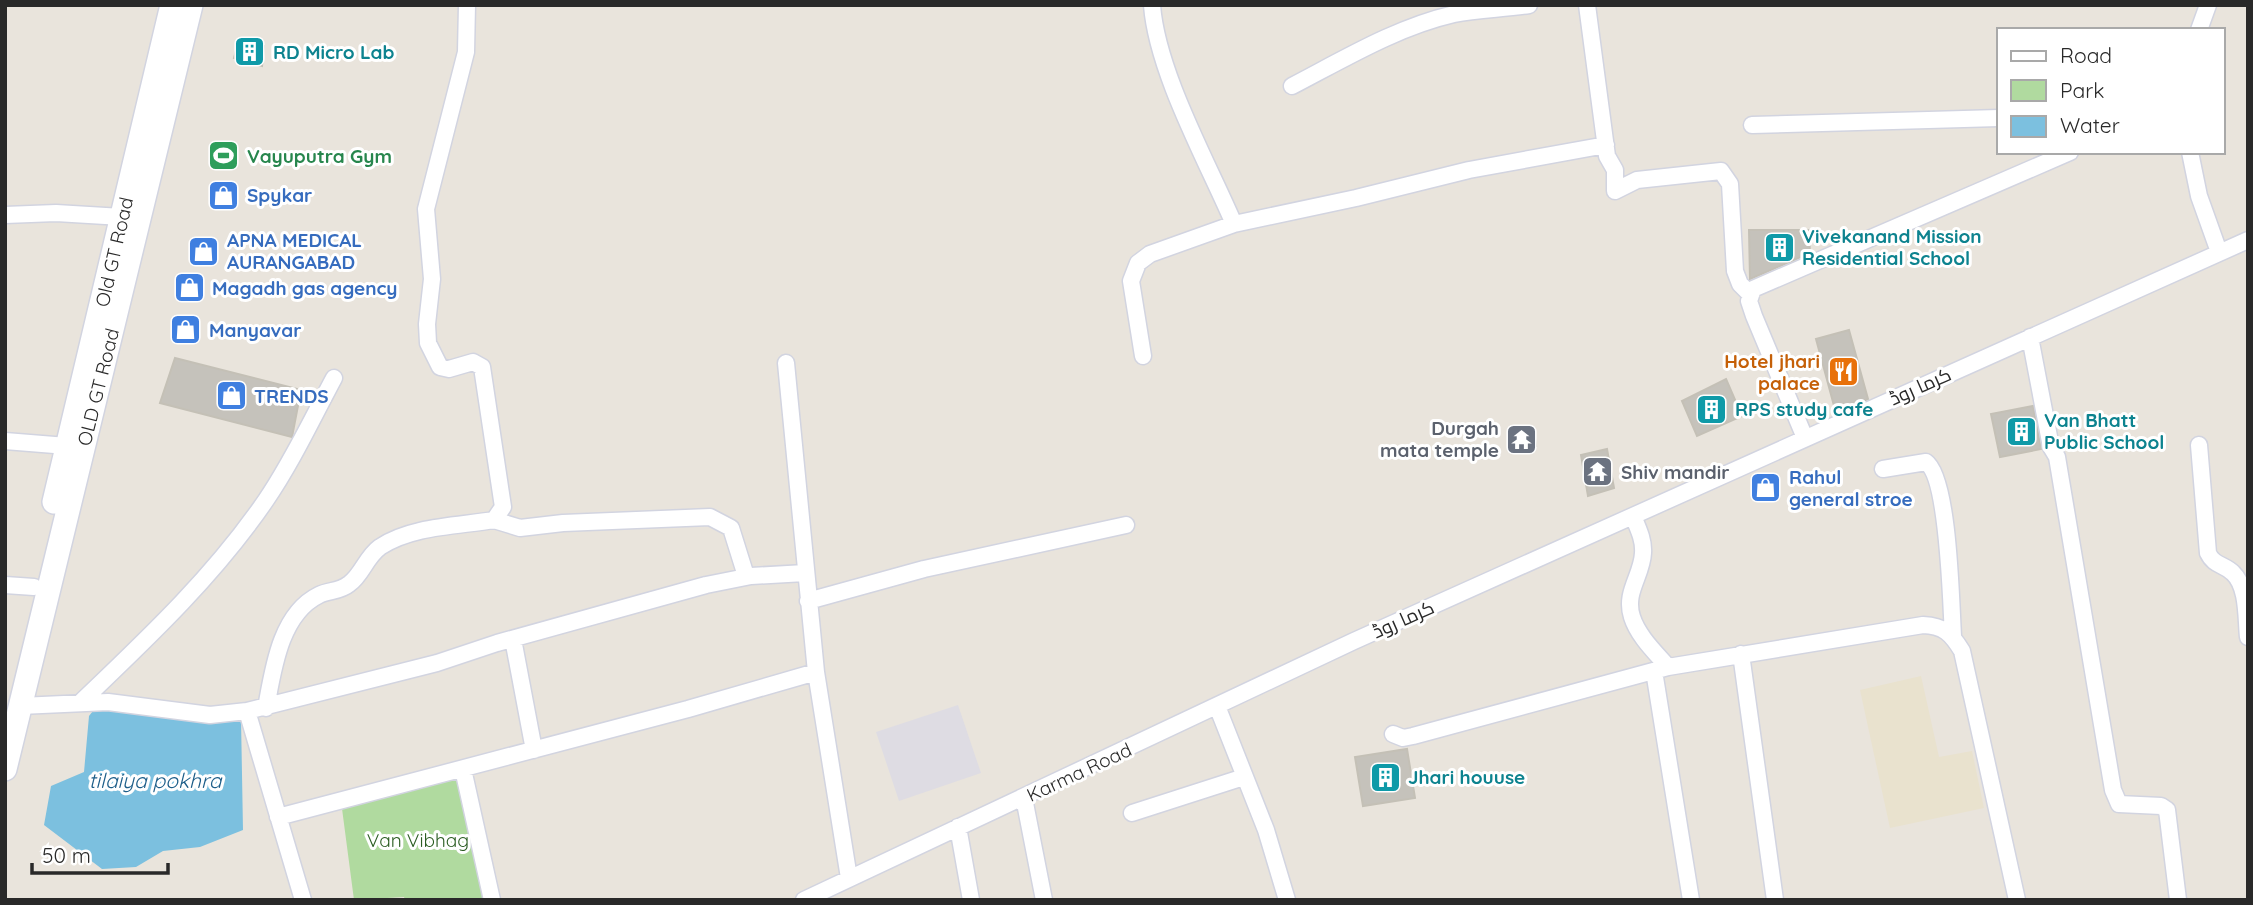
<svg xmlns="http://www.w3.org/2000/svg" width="2253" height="905" font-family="Quicksand,Cairo,sans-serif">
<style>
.industrial{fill:#dedce3}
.education{fill:#e9e2ce}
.green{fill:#b0da9f}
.water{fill:#7cc0df}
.building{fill:#c5c2bb;stroke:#c4c0b6;stroke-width:2}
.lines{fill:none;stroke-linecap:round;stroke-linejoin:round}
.minor-casing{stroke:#d2d4e0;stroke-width:19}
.secondary-casing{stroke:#d2d4e0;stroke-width:26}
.minor{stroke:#fff;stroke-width:16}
.secondary{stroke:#fff;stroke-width:23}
.labels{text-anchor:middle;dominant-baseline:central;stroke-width:6;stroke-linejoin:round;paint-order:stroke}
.culture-label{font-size:19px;font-weight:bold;fill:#0d838f;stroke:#fff;text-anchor:start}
.leisure-label{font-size:19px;font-weight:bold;fill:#27864d;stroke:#fff;text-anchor:start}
.shop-label{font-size:19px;font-weight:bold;fill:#366cbe;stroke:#fff;text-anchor:start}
.street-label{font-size:19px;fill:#292929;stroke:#fff}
.food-label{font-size:19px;font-weight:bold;fill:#c56008;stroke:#fff;text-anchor:end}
.worship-label{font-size:19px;font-weight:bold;fill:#5b616d;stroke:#fff;text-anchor:end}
.park-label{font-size:19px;fill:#2b5d22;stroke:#fff}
.water-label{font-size:21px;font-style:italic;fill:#1d5e89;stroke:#fff}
</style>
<rect width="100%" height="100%" fill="#e9e4dc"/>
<path class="industrial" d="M958,705L981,773L899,801L876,732Z"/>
<path class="education" d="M1921,676L1939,757L1972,751L1984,808L1890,828L1860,690Z"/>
<path class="green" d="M463,769L489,900H405L404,897L354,900L341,801Z"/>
<path class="water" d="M100,702L241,718L243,830L200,847L163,851L136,867L102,869L44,825L51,786L84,772L89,716Z"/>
<path class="building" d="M239,39L264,46L262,66L234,58Z
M1749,230H1809L1810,253L1750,279Z
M1849,330L1868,399L1836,413L1816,339Z
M175,358L301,390L292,437L160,403Z
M1726,379L1742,416L1697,436L1682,401Z
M2033,406L2041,449L2000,457L1991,414Z
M1534,430L1536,446L1511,449L1509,432Z
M1607,449L1614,488L1588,496L1581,455Z
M1407,749L1415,798L1363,806L1355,757Z"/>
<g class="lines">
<defs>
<path id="minor" d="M1152,5C1157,72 1207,161 1234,224
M1587,5L1607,156L1615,170V191L1637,180L1721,171L1730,184L1735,271L1740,284L1750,294
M2199,30L2208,5
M1292,86C1344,59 1397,27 1454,14C1478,9 1504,9 1529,5
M1752,125L1999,118
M2190,152L2199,196L2219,252
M5,215L56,213L122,217
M2030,337L2051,447L2057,457L2113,790L2119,804L2161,806L2167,810L2178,900
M1143,356L1131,281L1138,263L1150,254L1234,224L1356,198L1469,170L1606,145
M786,363L816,672L849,878
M1805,438L1754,316L1749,301L1753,289L2070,152
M5,441L67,446
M2199,445L2208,553C2214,566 2224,564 2233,573C2248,587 2246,618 2248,637
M1883,469L1926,462C1949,478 1951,605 1953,636
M1633,516C1638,528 1644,540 1643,553C1642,576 1624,592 1632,617C1638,636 1655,652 1668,667
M494,520L520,528L563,523L710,517L731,528L746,576
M5,585L34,587
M808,601L924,569L1126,525
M513,639L534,750
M1741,654L1775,900
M1654,671L1691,900
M81,702C147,639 214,576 266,500C292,462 312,419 334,378
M20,706L108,702L210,715L247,711L437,663L497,643L706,585L751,576L805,573
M1217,706L1266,830L1287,900
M266,708C273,670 280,614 319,595C329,590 339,592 349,584C362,575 366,557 380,547C411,526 458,526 494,520L503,507L482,367L473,362L449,369L440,367L428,343L427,324L432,279L426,209L466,52L467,5
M247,711L303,900
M1393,734L1403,738L1413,736L1668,667L1923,625C1944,626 1951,633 1962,651L2017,900
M463,769L492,900
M1024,798L1044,900
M1132,813L1244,777
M278,817L688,709L816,672
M958,827L971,900
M804,900L1354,641L2248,240"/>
<path id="secondary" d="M54,502L172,5
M5,769L191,5"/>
</defs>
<use href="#minor" class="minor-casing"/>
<use href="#secondary" class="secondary-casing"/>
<use href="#minor" class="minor"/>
<use href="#secondary" class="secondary"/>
</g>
<defs>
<symbol id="building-square" viewBox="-11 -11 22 22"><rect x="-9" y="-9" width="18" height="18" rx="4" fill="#0f9aa8" stroke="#fff"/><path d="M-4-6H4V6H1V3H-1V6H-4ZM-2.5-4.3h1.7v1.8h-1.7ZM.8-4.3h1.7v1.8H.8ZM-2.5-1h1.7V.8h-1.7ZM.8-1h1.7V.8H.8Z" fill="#fff"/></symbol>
<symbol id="stadium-square" viewBox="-11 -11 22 22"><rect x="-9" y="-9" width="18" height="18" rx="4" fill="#2e9e5b" stroke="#fff"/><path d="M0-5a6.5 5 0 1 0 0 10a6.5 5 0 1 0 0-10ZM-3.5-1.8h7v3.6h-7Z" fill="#fff"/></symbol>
<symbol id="shop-square" viewBox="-11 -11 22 22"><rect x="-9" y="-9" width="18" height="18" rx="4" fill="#3f7fe0" stroke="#fff"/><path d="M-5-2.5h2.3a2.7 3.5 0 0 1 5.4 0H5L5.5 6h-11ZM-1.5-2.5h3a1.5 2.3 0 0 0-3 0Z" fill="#fff"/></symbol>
<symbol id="restaurant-square" viewBox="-11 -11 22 22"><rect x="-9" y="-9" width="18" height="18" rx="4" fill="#e8710a" stroke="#fff"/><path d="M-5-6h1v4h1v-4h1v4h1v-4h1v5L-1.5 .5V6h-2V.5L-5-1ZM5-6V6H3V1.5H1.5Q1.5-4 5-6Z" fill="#fff"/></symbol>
<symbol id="temple-square" viewBox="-11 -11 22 22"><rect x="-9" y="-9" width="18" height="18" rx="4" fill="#6b7280" stroke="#fff"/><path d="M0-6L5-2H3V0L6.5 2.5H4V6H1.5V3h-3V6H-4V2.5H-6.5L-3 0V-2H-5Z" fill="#fff"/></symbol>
</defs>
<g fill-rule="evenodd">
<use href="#building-square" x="232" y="34" width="35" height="35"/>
<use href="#stadium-square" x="206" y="138" width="35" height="35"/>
<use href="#shop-square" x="206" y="178" width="35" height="35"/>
<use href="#building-square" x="1762" y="230" width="35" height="35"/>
<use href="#shop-square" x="186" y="234" width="35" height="35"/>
<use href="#shop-square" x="172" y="270" width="35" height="35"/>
<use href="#shop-square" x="168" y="312" width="35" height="35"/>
<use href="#restaurant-square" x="1826" y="354" width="35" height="35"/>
<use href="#shop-square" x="214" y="378" width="35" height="35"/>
<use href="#building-square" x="1694" y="392" width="35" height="35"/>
<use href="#building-square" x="2004" y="414" width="35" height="35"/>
<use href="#temple-square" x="1504" y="422" width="35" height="35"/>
<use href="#temple-square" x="1580" y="454" width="35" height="35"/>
<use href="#shop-square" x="1748" y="470" width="35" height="35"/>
<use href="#building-square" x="1368" y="760" width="35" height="35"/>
</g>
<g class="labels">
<g class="culture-label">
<text x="273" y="52">RD Micro Lab</text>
<text x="1802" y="236">Vivekanand Mission<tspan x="1802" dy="22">Residential School</tspan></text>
<text x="1735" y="409">RPS study cafe</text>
<text x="2044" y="420">Van Bhatt<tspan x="2044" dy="22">Public School</tspan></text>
<text x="1408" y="777">Jhari houuse</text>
</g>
<g class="leisure-label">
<text x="247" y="156">Vayuputra Gym</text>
</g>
<g class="shop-label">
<text x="247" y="195">Spykar</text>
<text x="227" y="240">APNA MEDICAL<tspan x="227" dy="22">AURANGABAD</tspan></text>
<text x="212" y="288">Magadh gas agency</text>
<text x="209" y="330">Manyavar</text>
<text x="254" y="396">TRENDS</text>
<text x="1789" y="477">Rahul<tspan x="1789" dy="22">general stroe</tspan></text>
</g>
<g class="street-label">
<text transform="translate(114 252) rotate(-77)">Old GT Road</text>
<text transform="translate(1920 386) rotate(-24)">کرما روڈ</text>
<text transform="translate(98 387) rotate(-76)">OLD GT Road</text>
<text transform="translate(1403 619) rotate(-24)">کرما روڈ</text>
<text transform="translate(1079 772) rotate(-25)">Karma Road</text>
</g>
<g class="food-label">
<text x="1820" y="361">Hotel jhari<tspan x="1820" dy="22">palace</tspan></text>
</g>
<g class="worship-label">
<text x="1499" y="428">Durgah<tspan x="1499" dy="22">mata temple</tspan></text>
<text x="1621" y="472" text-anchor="start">Shiv mandir</text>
</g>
<g class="park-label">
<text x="418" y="840">Van Vibhag</text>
</g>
<g class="water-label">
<text x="155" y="780">tilaiya pokhra</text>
</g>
</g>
<rect width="2253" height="905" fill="none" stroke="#292929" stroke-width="14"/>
<rect x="1997" y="28" width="228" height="126" fill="#ffffff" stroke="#a9a9a9" stroke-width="2"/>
<rect x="2011" y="51" width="35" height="10" fill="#ffffff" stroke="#a9a9a9" stroke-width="2"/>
<text x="2060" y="63" font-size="21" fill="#292929">Road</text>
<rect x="2011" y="80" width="35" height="21" fill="#b0da9f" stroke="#a9a9a9" stroke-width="2"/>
<text x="2060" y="98" font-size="21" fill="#292929">Park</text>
<rect x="2011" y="116" width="35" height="21" fill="#7cc0df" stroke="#a9a9a9" stroke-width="2"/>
<text x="2060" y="133" font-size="21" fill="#292929">Water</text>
<path d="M32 863v10h136v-10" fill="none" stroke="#292929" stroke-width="3.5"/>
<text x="42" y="863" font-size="21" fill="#292929" stroke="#ffffff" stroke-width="5" paint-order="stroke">50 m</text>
</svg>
